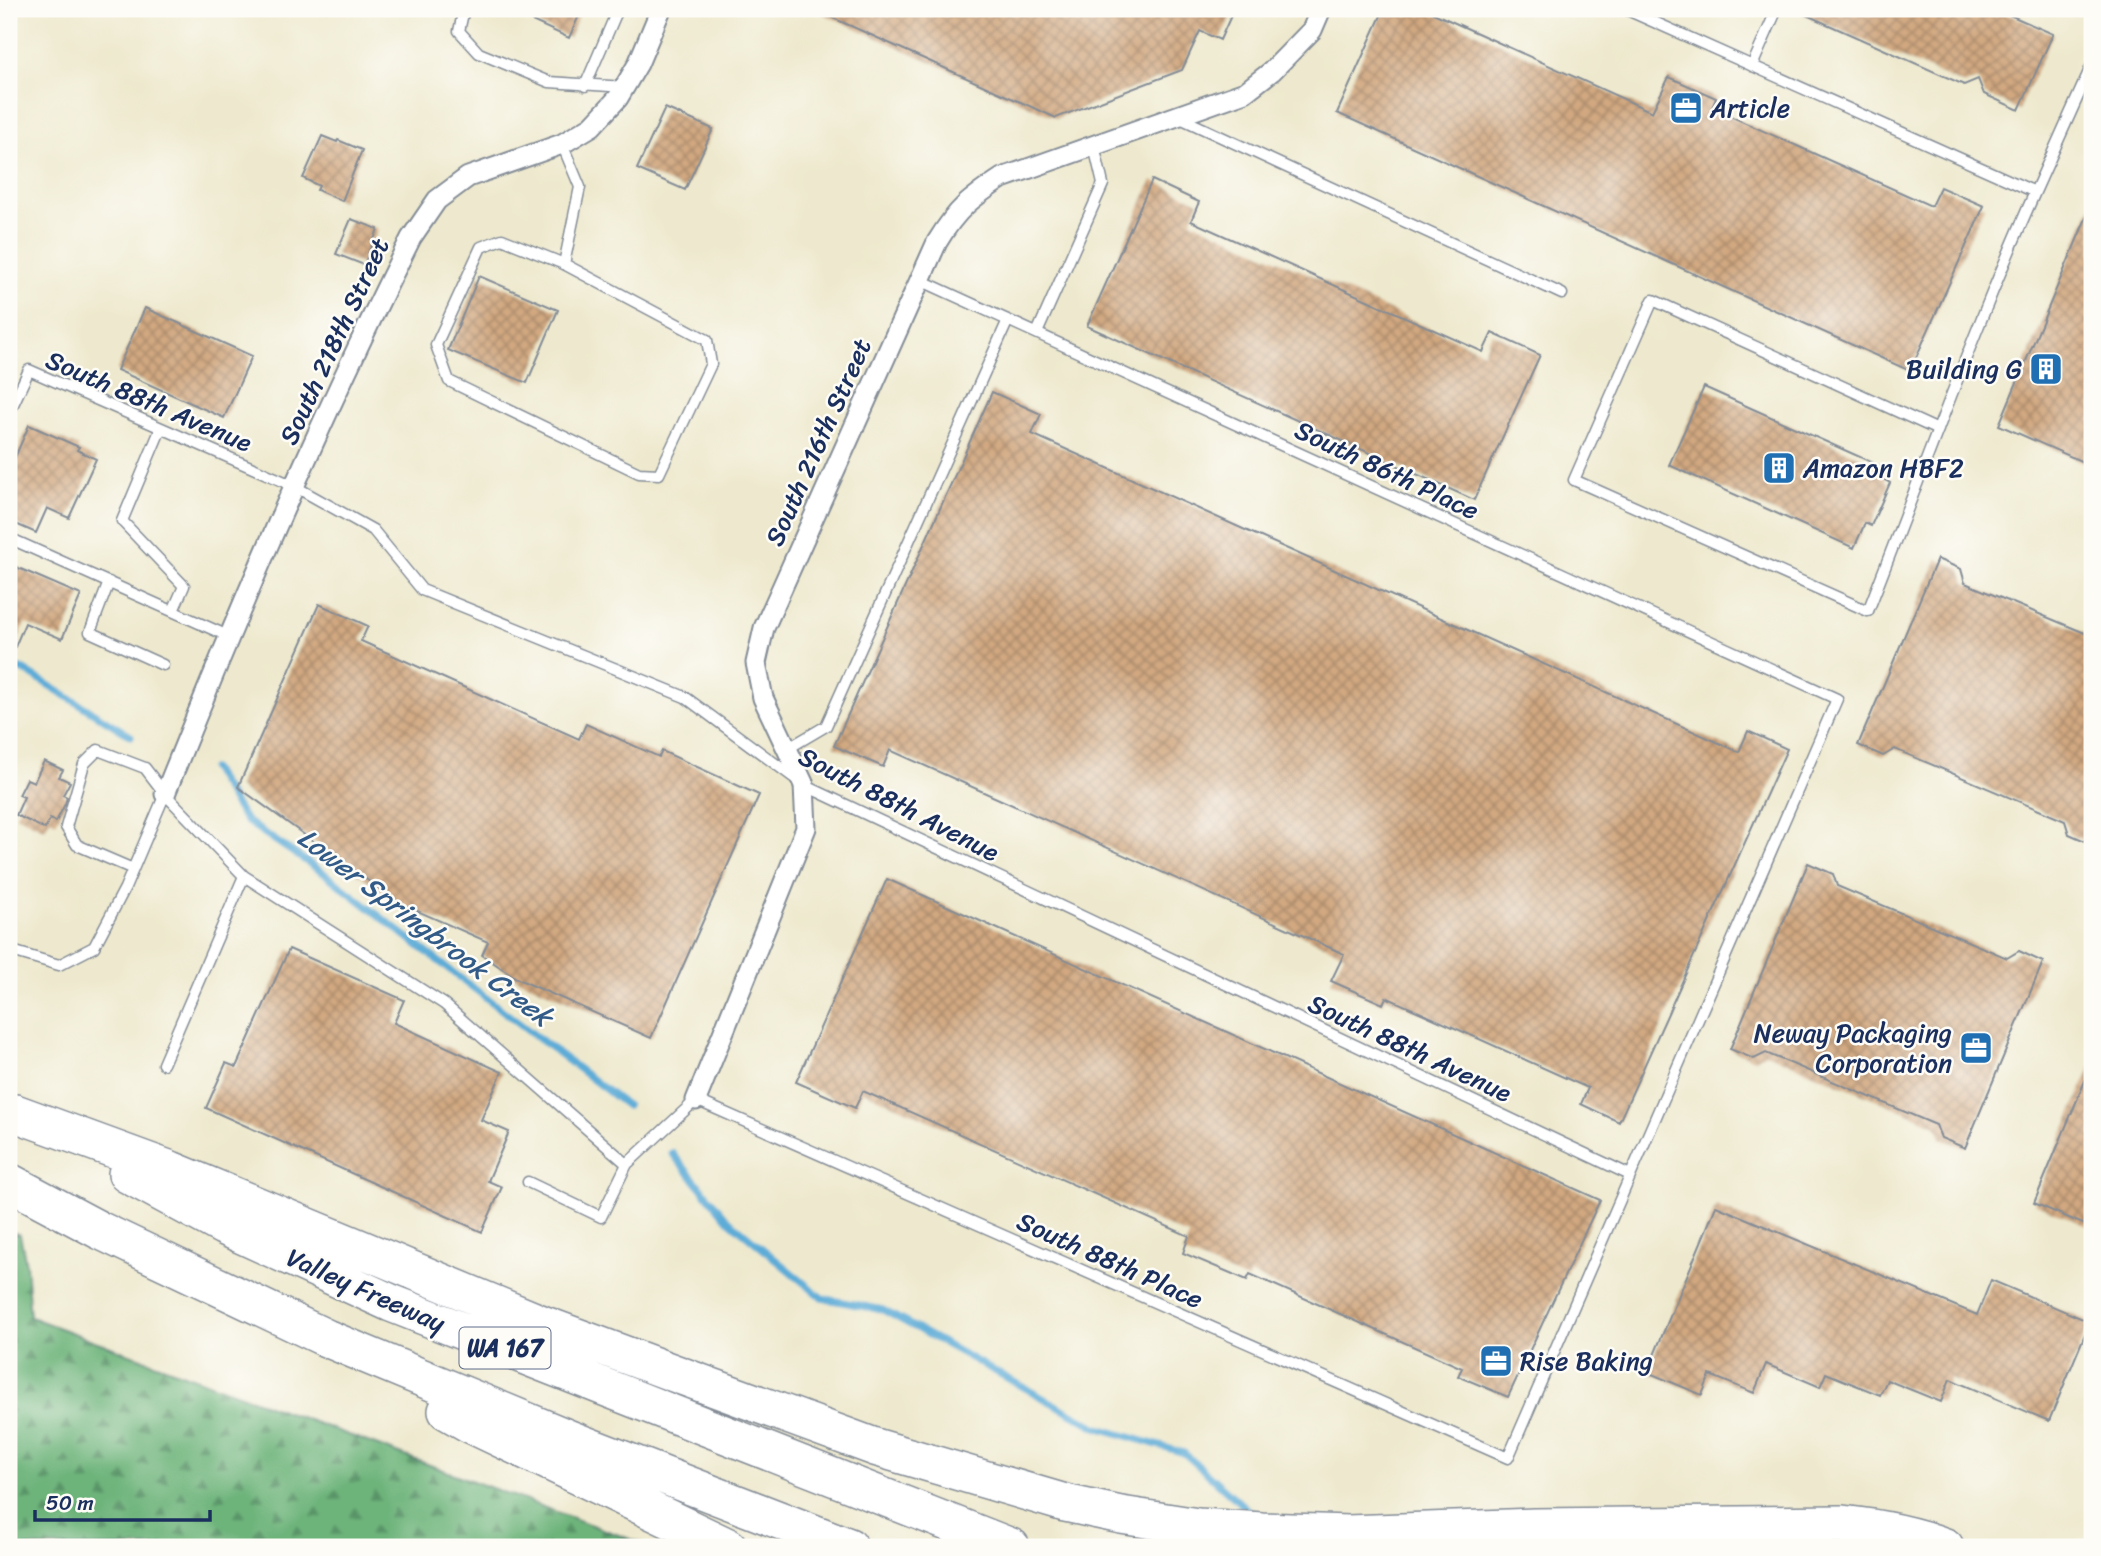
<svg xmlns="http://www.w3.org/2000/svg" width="2101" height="1556" font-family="Sriracha,sans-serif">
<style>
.forest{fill:url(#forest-firs);stroke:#44726c;stroke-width:2}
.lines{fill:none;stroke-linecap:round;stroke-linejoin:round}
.stream{stroke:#5dacd7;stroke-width:7}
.building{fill:url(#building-cross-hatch)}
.lane-casing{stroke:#848c96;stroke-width:13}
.street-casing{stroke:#848c96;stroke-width:23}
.highway-casing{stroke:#848c96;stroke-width:40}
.lane{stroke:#fff;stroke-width:10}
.street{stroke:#fff;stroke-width:19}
.highway{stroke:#fff;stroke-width:37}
.labels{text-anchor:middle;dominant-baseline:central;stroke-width:5;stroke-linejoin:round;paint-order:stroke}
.shield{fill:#fdfcf7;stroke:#5f6c8c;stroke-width:2}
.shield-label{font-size:24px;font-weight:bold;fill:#1b2f5e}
.poi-label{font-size:26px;fill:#1b2f5e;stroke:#fdfcf7;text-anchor:start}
.street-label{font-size:26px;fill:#1b2f5e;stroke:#fdfcf7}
.water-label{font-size:28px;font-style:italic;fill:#325b88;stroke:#fdfcf7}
</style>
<defs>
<pattern id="forest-firs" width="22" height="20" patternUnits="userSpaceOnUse" patternTransform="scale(1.75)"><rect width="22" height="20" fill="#6db47a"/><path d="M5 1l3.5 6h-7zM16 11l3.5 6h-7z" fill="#599367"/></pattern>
<pattern id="building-cross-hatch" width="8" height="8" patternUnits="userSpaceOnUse" patternTransform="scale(1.75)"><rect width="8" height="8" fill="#d1a880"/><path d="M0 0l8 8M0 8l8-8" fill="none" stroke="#a9896c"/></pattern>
</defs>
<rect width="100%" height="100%" fill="#fdfcf7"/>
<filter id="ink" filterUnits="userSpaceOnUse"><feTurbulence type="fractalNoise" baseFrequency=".0143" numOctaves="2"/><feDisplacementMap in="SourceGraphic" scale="14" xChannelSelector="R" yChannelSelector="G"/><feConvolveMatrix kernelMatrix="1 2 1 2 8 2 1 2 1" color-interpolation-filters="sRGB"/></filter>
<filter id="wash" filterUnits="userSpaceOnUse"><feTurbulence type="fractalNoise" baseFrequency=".00686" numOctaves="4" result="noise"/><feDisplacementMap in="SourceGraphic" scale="28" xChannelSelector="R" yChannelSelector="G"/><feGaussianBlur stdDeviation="1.57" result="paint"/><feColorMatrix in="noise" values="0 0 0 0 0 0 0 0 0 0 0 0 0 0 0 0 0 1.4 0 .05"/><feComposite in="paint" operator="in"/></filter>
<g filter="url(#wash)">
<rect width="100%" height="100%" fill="#eee9ce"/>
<path class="forest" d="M9,1231L20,1235L26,1264L30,1317L651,1547H9Z"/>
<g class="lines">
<path class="stream" d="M9,666L24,670L131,736
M212,769L246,821L325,874L627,1106
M672,1153L727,1219L822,1298L883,1310L1096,1427L1184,1453L1256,1517"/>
</g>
<g id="blocks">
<path class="building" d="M506,9H582L569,38Z
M813,9H1234L1220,40L1200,31L1182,70L1056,118Z
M1384,9H1436L1433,13L1652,112L1669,77L1716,98L1712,108L1931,206L1940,187L1984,206L1910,371L1337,113Z
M1793,9H1996L2053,34L2019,110L1984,94L1978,79L1964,85Z
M665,108L713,129L685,190L637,169Z
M322,136L337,142L338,140L362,150L342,201L317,190L319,186L303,178Z
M1152,180L1199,202L1191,221L1483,352L1492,333L1540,355L1474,500L1087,326Z
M2092,204V466L1999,425Z
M351,219L378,229L364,265L336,254Z
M479,276L558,310L527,383L448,350Z
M145,308L252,356L224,418L117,370Z
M1704,387L1889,470L1885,480L1890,483L1871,526L1865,523L1854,548L1669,465Z
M992,392L1041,414L1032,434L1739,752L1748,731L1787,749L1619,1122L1581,1104L1588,1088L1386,997L1383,1004L1331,981L1344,954L890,750L883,767L834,746Z
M29,425L79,447L77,450L96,459L69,518L47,508L36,533L9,521V471Z
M1937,559L1961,569L1965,583L2092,636V844L2069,834L2065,821L1895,749L1883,756L1858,745Z
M9,564L81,595L62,639L25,623L9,661Z
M319,604L368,626L361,641L579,739L586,724L659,757L662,751L759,795L651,1038L518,979L482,955L488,942L399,903L238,787Z
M44,761L63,770L59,777L70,782L63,795L67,797L65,804L56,822L50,819L45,829L16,815L24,797L19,795L27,779L34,782Z
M1808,863L1833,874L1837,886L2007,958L2019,951L2043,962L1965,1148L1941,1138L1936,1125L1766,1053L1754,1059L1730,1049Z
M887,879L1600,1200L1508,1397L1458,1376L1462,1368L1250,1274L1247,1280L1183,1253L1189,1236L863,1091L855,1108L796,1082Z
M289,949L404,1000L394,1023L502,1072L481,1120L509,1132L488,1181L502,1187L482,1232L206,1108L226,1063L236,1067Z
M2092,1064V1228L2034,1203Z
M1716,1206L1977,1315L1991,1280L2090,1322L2049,1421L1950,1379L1941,1402L1887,1380L1880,1395L1826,1373L1820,1387L1766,1364L1754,1393L1710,1375L1702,1395L1647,1372Z"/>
</g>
</g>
<g filter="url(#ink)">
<use href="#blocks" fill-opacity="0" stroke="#848c96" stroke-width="2"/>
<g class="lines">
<defs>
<path id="lane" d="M464,9L459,31L479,53L549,82L625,87
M1625,9L2035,192L2092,65
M1752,66L1777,9
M585,86L618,9
M1178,117L1562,294
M562,144L580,187L564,264L707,340L711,364L659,474L639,473L449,381L436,345L481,247L502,239L564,264
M1037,333L1103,184L1094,146
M9,413L29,370L294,486L373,530L422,590L685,697L804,785L1630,1175
M161,428L122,521L184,586L173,611
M1938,430L1653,300L1574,480L1868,611C1923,471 1974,329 2035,192
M9,538L228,636
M109,582L90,632L163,665
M787,749L826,726L1008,320
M133,869L77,845L66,827L84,764L98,750L145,768L165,794L244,876L444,1004L627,1164L696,1100L1508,1458L1837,699L920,280
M9,947L12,951L59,965L94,947L125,888L165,794
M163,1064L244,876
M528,1182L601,1217L627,1164"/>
<path id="street" d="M165,794C240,606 320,419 411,238L437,200L468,177L562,144L592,126L618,98L638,64L661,9
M696,1100L806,828L804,785L763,698L756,663L764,628L937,242C957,209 970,199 1002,178L1245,92L1272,71L1312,30L1321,9"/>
<path id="highway" d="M15,1113L171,1170L542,1324L671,1372L875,1447L1065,1503L1121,1515L1198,1527L1262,1531L1348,1534L1534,1527L1841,1524C1878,1528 1911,1534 1945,1547
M127,1174L223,1226L391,1303L1011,1547
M9,1182L99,1230L326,1338L572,1440L849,1547
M447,1411L468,1423L728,1547"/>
</defs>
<use href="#lane" class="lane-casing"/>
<use href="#street" class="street-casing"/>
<use href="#highway" class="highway-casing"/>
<use href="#lane" class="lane"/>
<use href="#street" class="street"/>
<use href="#highway" class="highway"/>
</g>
</g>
<defs>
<symbol id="office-square" viewBox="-11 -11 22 22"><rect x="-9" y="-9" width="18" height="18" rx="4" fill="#1f6fb2" stroke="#fdfcf7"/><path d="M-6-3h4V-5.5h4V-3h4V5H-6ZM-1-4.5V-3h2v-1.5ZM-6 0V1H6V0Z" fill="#fff"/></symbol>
<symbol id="building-square" viewBox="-11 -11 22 22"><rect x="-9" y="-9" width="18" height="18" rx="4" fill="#1f6fb2" stroke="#fdfcf7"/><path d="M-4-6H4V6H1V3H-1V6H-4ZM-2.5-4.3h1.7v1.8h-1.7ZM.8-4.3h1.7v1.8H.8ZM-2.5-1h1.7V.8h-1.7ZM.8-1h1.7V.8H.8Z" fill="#fff"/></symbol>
</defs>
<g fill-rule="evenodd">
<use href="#office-square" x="1667" y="89" width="38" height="38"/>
<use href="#building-square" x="2027" y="350" width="38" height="38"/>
<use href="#building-square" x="1760" y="449" width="38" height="38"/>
<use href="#office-square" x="1957" y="1029" width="38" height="38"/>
<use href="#office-square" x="1477" y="1342" width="38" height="38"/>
</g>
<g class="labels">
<rect class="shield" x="459.5" y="1327.5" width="91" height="41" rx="5"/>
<g class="shield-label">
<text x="505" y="1348">WA 167</text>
</g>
<g class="poi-label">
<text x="1710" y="108">Article</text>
<text x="2022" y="369" text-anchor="end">Building G</text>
<text x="1803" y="468">Amazon HBF2</text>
<text x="1952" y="1033" text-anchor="end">Neway Packaging<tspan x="1952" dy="30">Corporation</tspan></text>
<text x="1520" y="1361">Rise Baking</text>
</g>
<g class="street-label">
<text transform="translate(334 341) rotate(-65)">South 218th Street</text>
<text transform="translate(149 401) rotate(23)">South 88th Avenue</text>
<text transform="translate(818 442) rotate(-66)">South 216th Street</text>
<text transform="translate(1387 470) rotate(25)">South 86th Place</text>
<text transform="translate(899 804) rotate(27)">South 88th Avenue</text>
<text transform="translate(1410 1048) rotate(25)">South 88th Avenue</text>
<text transform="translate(1110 1260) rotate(24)">South 88th Place</text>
<text transform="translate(366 1290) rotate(24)">Valley Freeway</text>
</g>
<g class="water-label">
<text transform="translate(425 927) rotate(37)">Lower Springbrook Creek</text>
</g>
</g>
<rect width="2101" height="1556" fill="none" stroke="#fdfcf7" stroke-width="35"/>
<path d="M35 1510v10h175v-10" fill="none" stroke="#1b2f5e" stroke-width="3.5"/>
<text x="46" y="1510" font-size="21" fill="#1b2f5e" stroke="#fdfcf7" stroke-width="5" paint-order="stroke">50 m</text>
</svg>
